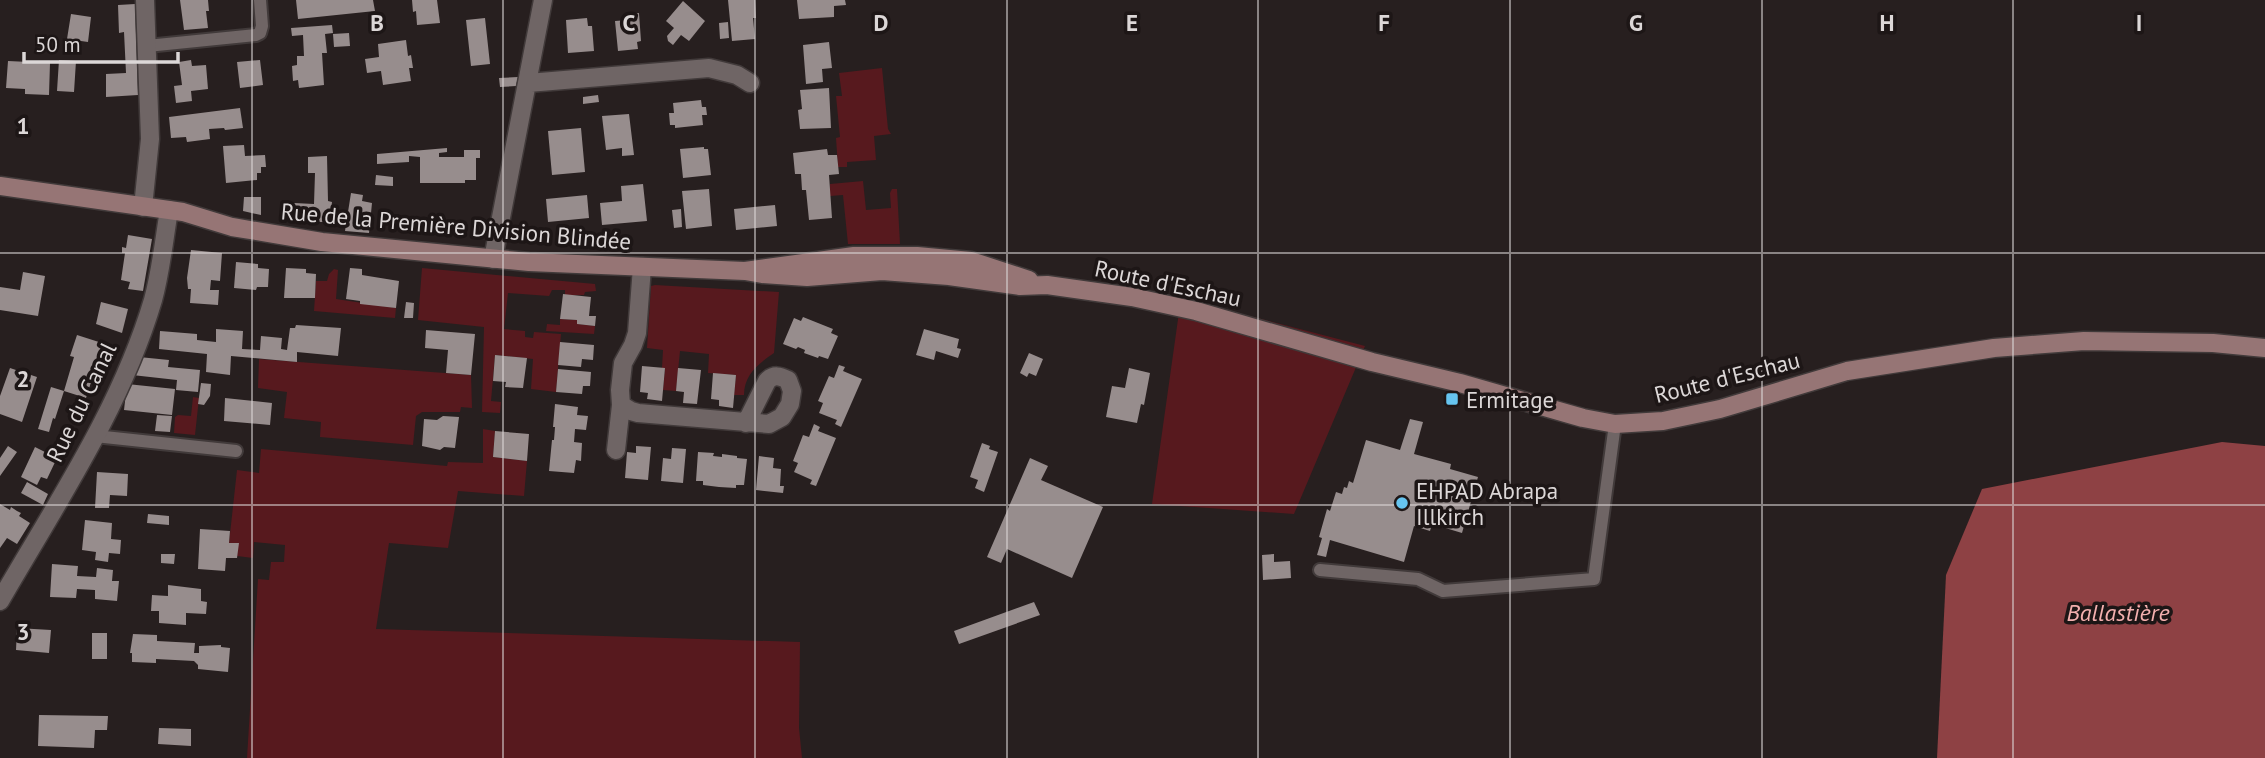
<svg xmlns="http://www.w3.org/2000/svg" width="2265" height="758" font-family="'PT Sans',sans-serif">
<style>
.green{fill:#57191e}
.water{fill:#8e4144}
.building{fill:#978d8d}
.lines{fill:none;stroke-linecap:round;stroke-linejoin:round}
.service-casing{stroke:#413a3a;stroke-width:16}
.minor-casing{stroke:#413a3a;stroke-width:21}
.secondary-casing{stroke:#413a3a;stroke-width:21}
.service{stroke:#6f6565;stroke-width:12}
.minor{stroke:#6f6565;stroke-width:18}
.secondary{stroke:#967575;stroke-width:18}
.grid{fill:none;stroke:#dcd7d7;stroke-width:2;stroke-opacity:0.55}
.poi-dot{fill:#66c4ef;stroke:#1d1616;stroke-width:2.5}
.labels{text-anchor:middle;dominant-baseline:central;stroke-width:7;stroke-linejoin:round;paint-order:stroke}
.street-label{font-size:23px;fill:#dcd7d7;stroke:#1d1616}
.poi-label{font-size:23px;fill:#dcd7d7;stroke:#1d1616;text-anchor:start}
.water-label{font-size:24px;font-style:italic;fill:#f4b0af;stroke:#1d1616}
.grid-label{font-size:23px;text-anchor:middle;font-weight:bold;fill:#dcd7d7;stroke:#1d1616;stroke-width:7;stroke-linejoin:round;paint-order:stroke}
</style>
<rect width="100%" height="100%" fill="#271f1f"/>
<path class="green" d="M882,68L888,129L891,134L874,136L876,160L847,162V167H838L836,138L840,137L836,96H842L839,73Z
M863,181L866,210L891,208L890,193L892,189H897L900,244H848L843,195L830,196V184Z
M422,268L595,284L596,291L585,292L584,295H565V290H552L549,296L508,293L504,329L525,331V337L533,338L534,332L561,334L556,392L531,389L533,359L495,355L491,401L501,402L500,413L482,412L484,327L418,320Z
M334,269L338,270L336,299L396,308L395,318L314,311L316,281H327L329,274Z
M655,285L779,292L774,353C758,364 744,375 744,395H734L736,375L708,373L709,354L680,351L676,391L663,390L665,368H662L663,350L647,348L651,286Z
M1181,298L1365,346L1294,514L1152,504Z
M560,319L577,320L578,324L595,326L594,334L546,331L547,324L560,325Z
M259,359L471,375L472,408L461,407L460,412H422L416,416L413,445L320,437L321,422L284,418L287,392L258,388Z
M193,397L199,398L195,435L174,433L175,417L178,415L191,416Z
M483,429L495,431L493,457L527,461L524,496L458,491L448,548L389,543L376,629L800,642L799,728L802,758H247L258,579L269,580L271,562H284L285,545L254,542L253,558L237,556L238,543H229L237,470L259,473L261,449L447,466L448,462L483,463Z"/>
<path class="water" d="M2222,442L2265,446V758H1937L1946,575L1982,489Z"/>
<path class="building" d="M180,0H208L209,11H206L208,28L184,30Z
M296,0H373L375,11L298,19Z
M412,0H437L440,23L417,25L416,11L413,12Z
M728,0H755L756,18H753L755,39L732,41Z
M797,0H845L846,5L834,6V17L799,19Z
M683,1L705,21L689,41L681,35L673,45L668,41L667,36L674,28L666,21Z
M135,4L138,95L106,97V74L126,73L124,32L119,33L118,5Z
M639,13L641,41L637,42L638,49L618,51L615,21L628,20L627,14Z
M71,14L91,17L88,42L67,39Z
M485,18L490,64L471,66L466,20Z
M587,18L588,26H592L594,51L568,53L566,20Z
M728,22L729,38L720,39L719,23Z
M332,25L333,33L325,34L327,53H322L324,85L299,88L298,80L293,81L292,66L297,65V56H304L303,35L292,36L291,28Z
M349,33L350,46L334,47L333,34Z
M406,40L408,56L411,55L413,68H409L411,81L383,85L381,71L367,73L365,59L379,57L378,44Z
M829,42L832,68L822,69L823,82L806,84L803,45Z
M59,60L76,61L74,92L57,91Z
M191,60L192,66L206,65L208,89L191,91L192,101L176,103L174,86L182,85L179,62Z
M260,60L263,85L240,88L237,62Z
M8,61L50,63L49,95L25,94V89L6,88Z
M518,77L516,86L500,87L499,78Z
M829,88L831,128L800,129L798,110L802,109L800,90Z
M598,95L599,102L583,104V97Z
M701,100L702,107H706L707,115H702L703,125L675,128V125H670L669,113H674L673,103Z
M240,108L243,128L225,130L224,128L209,129L210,139L187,142L186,137L171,138L169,117Z
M629,114L634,155L622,156V148L606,150L602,116Z
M581,128L585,172L552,175L548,131Z
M244,145L245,156L265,155L266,167H261V173H257V180L226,183L223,146Z
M704,147V149H708L711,175L683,178L680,149Z
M447,148V152L439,153V157H464V150H480V158H476V180H465V183H420V157L409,156V162L377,164V154Z
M827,149L828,155H837L839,174L829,175L832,218L809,220L806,190H802L801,174H795L793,153Z
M327,156L328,201L332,202L330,220H324L323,222H294V203L314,204L315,173H308V157Z
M376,175L393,177V186L375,185Z
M643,184L647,221L602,225L600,203L622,201L621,186Z
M709,189L712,226L686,229L682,191Z
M351,193L363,195L362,201L372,203L369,233L345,231Z
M587,195L589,218L548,222L546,199Z
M244,197H261V215L243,211Z
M775,205L777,226L736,230L734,209Z
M681,209L682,227L674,228L672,210Z
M128,235L152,239L143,291L128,289L130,282L121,280L125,253H122V247L126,248Z
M191,250L222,253L220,281L211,280L210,290H219L218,305L190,303L191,289H188L187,278Z
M236,262L258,264V268L269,269L268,287H257L256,290L234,288Z
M286,268L306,269V273L316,274L315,298H284Z
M350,268L362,269V275L399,281L396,308L360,304V301L346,299Z
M23,272L45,276L38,316L0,310V287L20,290Z
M563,294L591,297L589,316H596L595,326L577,324V320L560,319Z
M101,302L128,309L122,333L96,324Z
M406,302L414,303L413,318H404Z
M803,317L833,329L831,333L838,336L828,359L819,356L818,358L804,353L805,350L798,347L796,349L783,344L794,318L801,321Z
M296,325L341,328L338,356L297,352V362L231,356L230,375L206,372L207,354L159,349L160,331L197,334V340L216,342V329L243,331L242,349L260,350L261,336L282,338L281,349L287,350L290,328H295Z
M924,329L959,339L957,348L961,349L958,358L936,351L934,360L916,355Z
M426,330L475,334L471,375L446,373L448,350L425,348Z
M77,335L102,343L97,363V365L102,367L101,372L99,378L93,376L86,398L64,391L74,357L70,356Z
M560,342L594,345L593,360L582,359L581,367L558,365Z
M1029,353L1043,359L1036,376L1029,373L1027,377L1020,373Z
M495,355L527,358L523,388L505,387L506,382L493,381Z
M139,357L169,360L168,367L200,370L198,392L176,390L177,380L132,375Z
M839,365L845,367L843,371L862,379L841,427L835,424L837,420L819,413L823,403L818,401L829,376L834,378Z
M642,366L665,368L662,401L647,399L648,393L640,392Z
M10,368L37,377L22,422L0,414V396Z
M678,368L701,370L697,404L683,403L684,392L676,391Z
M1129,368L1150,373L1144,405L1141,404L1137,423L1106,417L1112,386L1125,388Z
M558,369L591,372L590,386H583L582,394L556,392Z
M713,373L736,375L733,408L719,406V400L711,399Z
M201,383L211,384L210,396L204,405L198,404Z
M127,384L175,389L172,415L124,410Z
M51,387L64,391L55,419L53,418L49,432L38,429Z
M225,398L272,403L270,425L224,421Z
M555,404L578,407L577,415L588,416L586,430L575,429L574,442L582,443L581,461L576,460L574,473L549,471L552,440H554L555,427H553Z
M157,415L172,416L170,432L155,431Z
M443,416L459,417L455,448L444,447L440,450L422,446L424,419L437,420Z
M1410,419L1423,422L1414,454L1451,464L1450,469L1478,477L1462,533L1432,524L1430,531L1414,526L1404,562L1330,540L1326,557L1317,555L1322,538L1319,537L1327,509L1330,511L1336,492L1342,494L1344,487L1347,488L1349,481L1353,483L1366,440L1400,450Z
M814,424L820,427L818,431L836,438L816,486L810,484L812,480L794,472L798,463L793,461L803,435L809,437Z
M495,431L529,434L527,461L493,457Z
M982,443L990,446L989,449L998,452L984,492L975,488L978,480L970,477Z
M8,446L17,452L0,476V458Z
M636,446L651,447L648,480L625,478L627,452L636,453Z
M35,447L57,458L47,479L41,477L37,485L21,477Z
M672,448L686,449L683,483L661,481L663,458L671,459Z
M698,452L714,453L713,456L722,457V454L737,456V458L747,459L744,485H736V488L719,487L703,485V481H696Z
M759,456L774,458L773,468L781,469L780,486H784L783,493L756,490Z
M1030,458L1048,466L1041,480L1103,507L1072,578L1007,549L1001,563L987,557Z
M97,472L128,474L127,496L110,495L109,508H95Z
M27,482L48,494L43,505L21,493Z
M0,504L10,510L11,507L17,511L21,513L19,516L30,523L17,544L7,538L0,548Z
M148,514L169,516V525L147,523Z
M85,520L112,523L111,539L121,540L120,554L109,553L108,562L95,560L96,552L82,550Z
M200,529L230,531L229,543H239L237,558H226L225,571L198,569Z
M161,554H175L174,564L161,563Z
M1274,554V562L1290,561L1291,578L1263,580L1262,555Z
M52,564L78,566L77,576L96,577L97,568L113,570L112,581H119L117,601L95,599V590L77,589L76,598L50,597Z
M168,585L201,589V601L207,602L206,614L186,613V625L159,623V611H151L152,595L168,596Z
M1034,602L1040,615L959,644L954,631Z
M17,628L51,630L49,653L16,650Z
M92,633H107V659H92Z
M133,634L157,635V641L195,643L194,653H199V646L221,645V647L230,648L228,672L198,669V665L194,661L156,659V663L132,662V653H130Z
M39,715L108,716L107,730H95L94,748L38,746Z
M159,728L191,729V746L158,744Z"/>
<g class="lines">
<defs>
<path id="service" d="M147,46L256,35L260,33L262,26L260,0
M95,436L236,451
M1320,570L1418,579L1443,591L1594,579L1615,424"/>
<path id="minor" d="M528,83L709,68L737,75L750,83
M143,207L150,139L145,0
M493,259L543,0
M621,405L631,411L638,413L769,424L782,417L790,404L792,391L788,380C780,376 774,374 767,381L746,423
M616,450L621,405L620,390L623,363L633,345L637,333L642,267
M0,601C56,504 121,408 153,300C161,271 164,240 169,210"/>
<path id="secondary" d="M0,186L183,212L232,227L322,242L529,262L745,271L854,256H917L971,261L1029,280
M745,271L762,274L807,277L882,271L949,276L1020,286L1047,285L1132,297L1196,311L1372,362L1460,383L1583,418L1615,424L1663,421L1720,409L1847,371L1994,348L2084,341L2213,343L2265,348"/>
</defs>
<use href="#service" class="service-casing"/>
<use href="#minor" class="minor-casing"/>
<use href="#secondary" class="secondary-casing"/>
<use href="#service" class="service"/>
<use href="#minor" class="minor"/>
<use href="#secondary" class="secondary"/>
</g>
<path class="grid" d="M252,0V758M503,0V758M755,0V758M1007,0V758M1258,0V758M1510,0V758M1762,0V758M2013,0V758M0,253H2265M0,505H2265"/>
<g class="poi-dot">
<rect x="1445" y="392" width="14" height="14" rx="3.5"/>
<circle cx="1402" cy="503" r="7"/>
</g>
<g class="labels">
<g class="street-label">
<text transform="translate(456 226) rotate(5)">Rue de la Première Division Blindée</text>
<text transform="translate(1168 283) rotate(12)">Route d'Eschau</text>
<text transform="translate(1727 377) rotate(-14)">Route d'Eschau</text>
<text transform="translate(81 402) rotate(-64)">Rue du Canal</text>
</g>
<g class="poi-label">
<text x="1466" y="399">Ermitage</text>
<text x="1416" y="490">EHPAD Abrapa<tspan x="1416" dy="26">Illkirch</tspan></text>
</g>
<g class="water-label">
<text x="2118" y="612">Ballastière</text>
</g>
</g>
<g class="grid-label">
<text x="377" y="31">B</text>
<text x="629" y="31">C</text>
<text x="881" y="31">D</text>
<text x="1132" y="31">E</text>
<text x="1384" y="31">F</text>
<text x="1636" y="31">G</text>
<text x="1887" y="31">H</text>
<text x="2139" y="31">I</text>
<text x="23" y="134">1</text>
<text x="23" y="387">2</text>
<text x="23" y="640">3</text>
</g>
<path d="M24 52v10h154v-10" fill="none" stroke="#dcd7d7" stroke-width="3.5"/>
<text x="35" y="52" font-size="21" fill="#dcd7d7" stroke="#1d1616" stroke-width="5" paint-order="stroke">50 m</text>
</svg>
